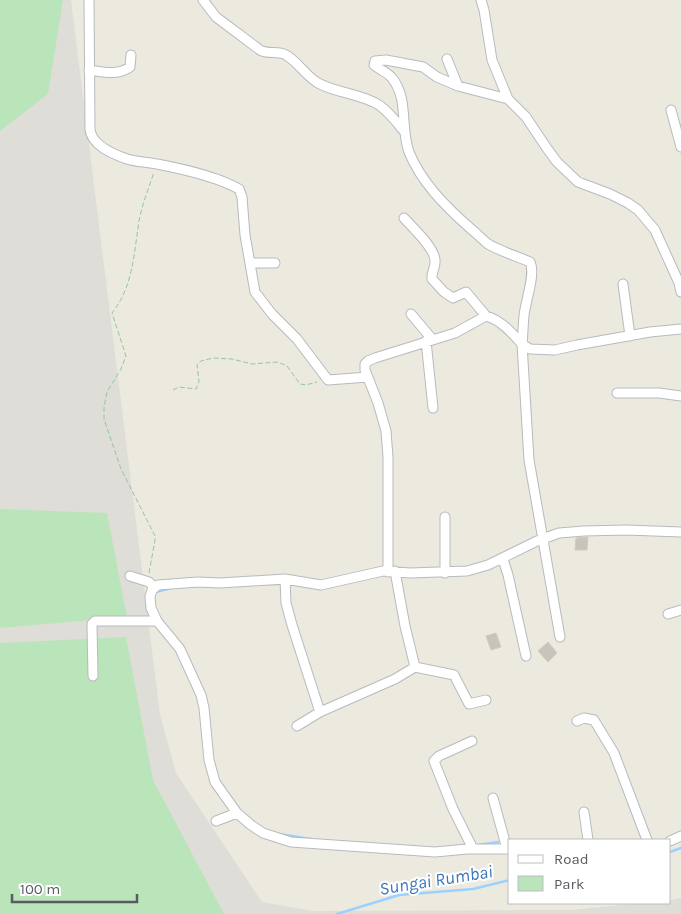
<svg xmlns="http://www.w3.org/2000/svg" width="681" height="914" font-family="Karla,sans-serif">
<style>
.industrial{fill:#dfddd7}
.green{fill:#bae5bb}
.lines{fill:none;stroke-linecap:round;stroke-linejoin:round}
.stream{stroke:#9cd1ff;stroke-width:2.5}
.building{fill:#c7c4bc;stroke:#d1cbbd}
.minor-casing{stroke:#b7babf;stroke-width:11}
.path{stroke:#93c6a2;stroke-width:1;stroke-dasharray:5 2.5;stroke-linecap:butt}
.minor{stroke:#fff;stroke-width:9}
.labels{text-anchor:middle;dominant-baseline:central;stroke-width:4;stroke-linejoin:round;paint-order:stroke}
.water-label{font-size:18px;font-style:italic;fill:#3a76bc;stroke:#fff}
</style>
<rect width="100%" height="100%" fill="#eceadf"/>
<path class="industrial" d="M0,0H71L160,714L176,773L262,902L313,911L572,910L641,903H670V900L681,898V914H0Z"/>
<path class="green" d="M0,0H63L48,94L0,131Z
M0,509L107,513L127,617L0,628Z
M126,637L153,780L224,914H0V643Z"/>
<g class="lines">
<path class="stream" d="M267,584H284
M156,592L171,588
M279,834L311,839
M478,845L498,842
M670,852L681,848
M337,914L399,895L473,889L510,880"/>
</g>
<path class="building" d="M588,537L587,550H575L576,538Z
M496,633L501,647L491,650L486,636Z
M548,642L557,653L548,662L538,651Z"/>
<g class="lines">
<defs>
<path id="minor" d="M89,0L90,129C91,145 113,154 127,159C136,162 147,162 157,164C183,169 216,176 239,189L242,197L245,235L255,292L272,314L297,339L328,380L368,377
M203,0L216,17L260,50C268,55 278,50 286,55C298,62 306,76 318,83C336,93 362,94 379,105C389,112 396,121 403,130
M481,0L484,10L492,60L508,99L526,117L546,147L557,162L578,182L610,194L628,203L638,210L655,230L679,283L681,292
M447,59L458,86
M89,70C104,72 117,76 130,67L131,55
M508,99L458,86L437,77L423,67L386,60L375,61L374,65C380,70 387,72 392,78C409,99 400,128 409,152C421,182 446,207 470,228C476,233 482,239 488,244C500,251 516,256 530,262C536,274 525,302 524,316C523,325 523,335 522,344
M671,110L681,147
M404,218C413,228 434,247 435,260C436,267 431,272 432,279L444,292L453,298L466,292L486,316
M250,263H275
M623,284L630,336
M411,314L432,339
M426,341L433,408
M617,393H659L681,396
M445,517V573
M503,559L508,575L526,656
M395,571L405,626L415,667
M388,572V457L386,431L378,403L365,370V364L368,361L375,358L455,333L486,316C501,320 512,333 522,344
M130,576L149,582L154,587
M285,579L286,603L292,625L320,712
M668,614L681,610
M560,637L529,460L522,344L530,349L555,350L577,345L650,332L681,329
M93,676L92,624L95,621H157
M577,721L584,718L594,720L614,753L647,840
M297,726L320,712L395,679L415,667L454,675L469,704L486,700
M472,741L439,756L434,761L453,809L473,849
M493,798L507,849
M584,812L588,840
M216,821L237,813
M670,841L681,836
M510,849H467L435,852L291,842L263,833L251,825L237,813L215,782L209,760L204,708L201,695L180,649L157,621L151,608L150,597L152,590L158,585L198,582L220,583L285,579L321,585L383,571L410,573L467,571L488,565L537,541L559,533L584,531L626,530L681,532"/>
</defs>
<use href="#minor" class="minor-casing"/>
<path class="path" d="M173,390L179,387L196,389L199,382L197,364L201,361L213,358L232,359L252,364L278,362L287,366L300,384L306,385L317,382
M149,573L155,540V536L121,469L104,419V407L107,392L121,369L126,356L112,313C133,287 134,253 139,221C142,204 149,188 154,172"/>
<use href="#minor" class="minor"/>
</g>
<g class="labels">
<g class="water-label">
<text transform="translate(436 880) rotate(-9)">Sungai Rumbai</text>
</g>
</g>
<rect x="508" y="839" width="162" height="65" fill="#ffffff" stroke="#bcbec0"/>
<rect x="518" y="855" width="25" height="8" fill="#ffffff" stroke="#bcbec0"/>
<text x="554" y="864" font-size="15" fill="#585c61">Road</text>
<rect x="518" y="876" width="25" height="15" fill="#bae5bb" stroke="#bcbec0"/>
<text x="554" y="889" font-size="15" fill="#585c61">Park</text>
<path d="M12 894v8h125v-8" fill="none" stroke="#585c61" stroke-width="2.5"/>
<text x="20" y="894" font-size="15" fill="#585c61" stroke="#ffffff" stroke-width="4" paint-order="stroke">100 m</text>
</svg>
